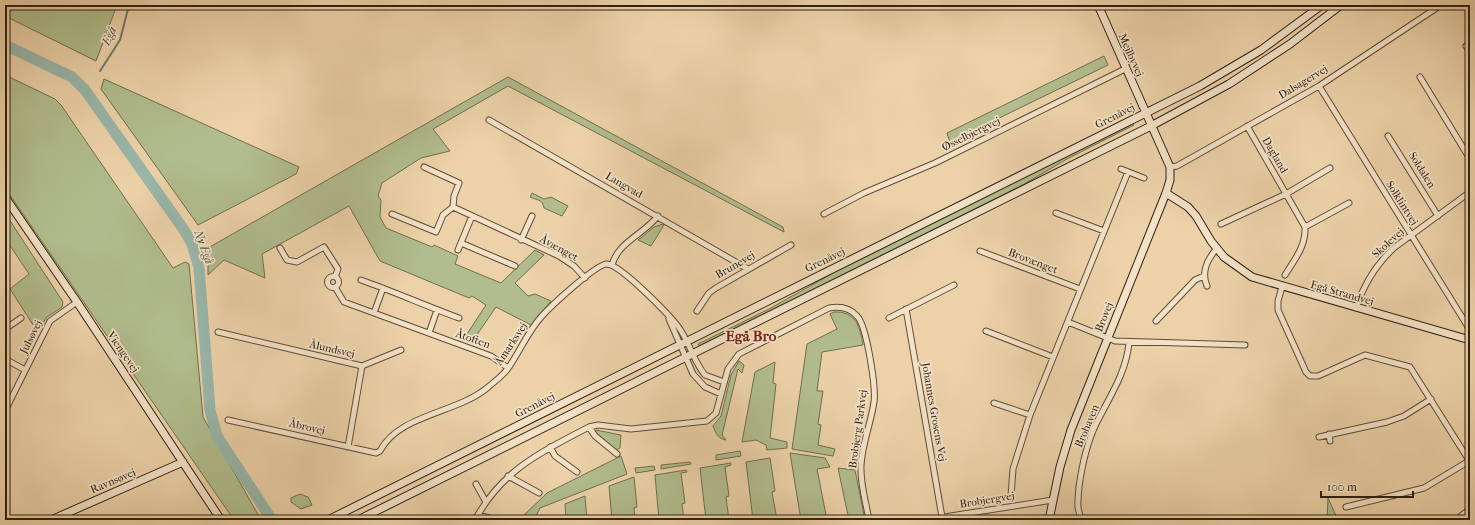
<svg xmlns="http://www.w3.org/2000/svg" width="1475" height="525" font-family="'IM FELL French Canon',serif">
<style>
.green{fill:#b1bd8e;stroke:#706e50}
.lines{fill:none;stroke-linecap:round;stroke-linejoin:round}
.stream{stroke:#6f7b6e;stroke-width:2}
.river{stroke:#99b7ab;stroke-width:11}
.street-casing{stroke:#5e4c38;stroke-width:7}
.secondary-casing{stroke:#2f2013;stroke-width:9}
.street{stroke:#f3e2c7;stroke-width:5}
.secondary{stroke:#f3e2c7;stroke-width:7}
.labels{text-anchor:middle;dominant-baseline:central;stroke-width:3.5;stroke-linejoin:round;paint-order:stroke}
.street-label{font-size:11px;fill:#2f2013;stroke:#f3e2c7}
.water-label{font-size:12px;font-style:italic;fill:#4f4d41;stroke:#f3e2c7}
.district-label{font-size:15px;font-weight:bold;fill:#7a1f14;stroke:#f3e2c7}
</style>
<rect width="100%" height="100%" fill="#edd2a9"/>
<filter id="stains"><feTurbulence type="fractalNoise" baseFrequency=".005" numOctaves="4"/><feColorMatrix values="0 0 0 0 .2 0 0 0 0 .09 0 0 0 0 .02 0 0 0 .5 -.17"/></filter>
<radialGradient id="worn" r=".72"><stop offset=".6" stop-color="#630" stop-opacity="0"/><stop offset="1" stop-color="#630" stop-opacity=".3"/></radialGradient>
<path class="green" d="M5,5H117L96,61L5,16Z
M1104,56L1108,65L950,142L947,133Z
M5,75L55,99L61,105L173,268L185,262L189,264L203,417L261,520H234L5,188Z
M508,77L783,227L784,232L508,86L433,129L450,151L421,158L382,183L378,196L381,200L380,217L386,228L432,247L434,245L458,256L455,264L501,283L535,250L544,255L515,283L528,296L535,294L551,301L531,325L496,307L474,339L467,334L486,305L472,296L469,298L380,261L349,206L262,254L265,278L224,260L208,275V248Z
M104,79L299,167L296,174L198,225L101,89Z
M1133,124L1134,125L1067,159L1021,186L699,346L698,344L769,309L835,272Z
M532,193L544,199L551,197L568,206L562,216L544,208C543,199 536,200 530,197Z
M5,213L63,302L62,307L47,317L37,331L10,289L29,274L5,238Z
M663,224L664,225L651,246L638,240L654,227Z
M834,312C856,311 860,327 863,345L822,352L817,391H823L818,424L821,425L818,445L835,449L833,456L792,449L807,344L837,329L830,314Z
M739,361L744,365L742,373L738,369L722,435L726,440C718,439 715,432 713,426L721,416L731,375Z
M775,362L773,383L776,384L770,438L787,442V448L767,450L766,445L756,440L742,442L755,372Z
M596,430L621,435L620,448L616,450L595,432Z
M740,451L741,456L716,460V455Z
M790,453L825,458L830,467L817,469L827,520H801Z
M621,456L627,474L540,508L534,520H519L547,493Z
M770,458L775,491L772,492L777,520H753L746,462Z
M690,462L691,464L661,469V465Z
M731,463V465L725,467L729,496L726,497L729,520H706L700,468Z
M654,466L655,470L636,473L635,468Z
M838,468L855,470L865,520H849Z
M686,470L687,472L681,473L685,503L682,504L684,520H659L655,475Z
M634,477L637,507L634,508L635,520H612L609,486Z
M300,494L308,497L312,505L301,509L291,502V498Z
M585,496L587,520H566L565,504Z
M1328,498L1338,520H1327Z"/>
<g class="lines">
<path class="stream" d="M100,71L120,40L129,5
M85,90L88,86"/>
<path class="river" d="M5,45L72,77L85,90L184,230L192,244L199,268L210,410L217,436L272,520"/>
<defs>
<path id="street" d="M1466,46L1470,52
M1420,77L1470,159
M1319,86L1470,330
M489,120L748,269
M1247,126L1305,227C1306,246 1295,259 1285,275
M1388,136L1438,216
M1170,167L1177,166L1319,86L1441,5
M1121,169L1144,178
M453,207L559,256L574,266L585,278
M1056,213L1104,231
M392,214L436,232L443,215L453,207L454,196L459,183L424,167
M824,214L864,193L935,163L1125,69
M1221,224L1286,194L1330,168
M1305,227L1349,203
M521,240L532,216
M461,243L515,266
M280,248L287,260L297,262L324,247L338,269L335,277
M458,250L472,216
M980,251L1080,289
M612,265C618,242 644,234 658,216
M327.5 282a5.5 5.5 0 1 1 11 0a5.5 5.5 0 1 1-11 0Z
M361,280C395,292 426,306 459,318
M1207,286C1201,272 1207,260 1217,248
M335,287L344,302L491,356L508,368
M1282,287L1278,301V310L1306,372L1310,376H1318L1365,355L1410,367L1470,462
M1356,308C1364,284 1376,264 1395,247L1470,192
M906,309L942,517
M697,311L709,293L716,288L791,245
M374,313L383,288
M889,318L954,285
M669,319L693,374L705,387L721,394
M1156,321L1195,280L1204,276
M1068,322L1115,341L1245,345
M5,329L21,318
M986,331L1053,357
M218,332L362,366L348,447
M429,333L437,310
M5,359L25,370
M362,366L401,350
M994,403L1030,415
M5,411L50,321L77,302
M228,420L376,453L380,451C398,415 457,413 487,388C494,382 504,375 509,367C520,351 528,331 542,316C551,306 596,264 607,264C621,265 667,313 677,325C689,340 693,361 705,375L724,382
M589,427L595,436L617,454
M1329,434L1330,441
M1319,437L1387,422L1404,416L1431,399
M550,447L555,456L577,472
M508,476L539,493
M476,484L486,502
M1011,496L1013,469L1030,415L1128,172
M1346,507L1424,488L1469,461
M478,515L497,520
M475,520C502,470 541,452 589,427L598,425L631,429L707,421L716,413L728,369L739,354L829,308C840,306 850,308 857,316C867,326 876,388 874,402C871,423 862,444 861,465C860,484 866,502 869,520
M925,520L1053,500
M1082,520C1076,509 1078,500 1079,487C1082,465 1087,442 1097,422C1110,396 1126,373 1129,343
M1456,520L1470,509"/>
<path id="secondary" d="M1166,193L1188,207L1196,216L1211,241L1224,257L1252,277L1470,340
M5,197L77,302L221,520
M51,520L183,462
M328,520L1200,86L1261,50L1322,5
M358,520L1151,126L1229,84L1290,44L1341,5
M1049,520L1060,467L1071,430L1166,193L1170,180V167L1098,5"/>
</defs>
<use href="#street" class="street-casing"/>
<use href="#secondary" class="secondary-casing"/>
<use href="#street" class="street"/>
<use href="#secondary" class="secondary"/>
</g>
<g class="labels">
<g class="street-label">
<text transform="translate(1131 55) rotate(66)">Mejlbyvej</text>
<text transform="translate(1303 82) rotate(-31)">Dalsagervej</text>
<text transform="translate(1115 116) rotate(-27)">Grenåvej</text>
<text transform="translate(971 134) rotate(-26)">Øsselbjergvej</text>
<text transform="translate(1275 155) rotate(60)">Dagland</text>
<text transform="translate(1422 170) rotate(58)">Soldalen</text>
<text transform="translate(624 185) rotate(30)">Langvad</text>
<text transform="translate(1402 203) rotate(58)">Solklintvej</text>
<text transform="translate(1388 243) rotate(-42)">Skolevej</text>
<text transform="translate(559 248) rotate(29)">Åvænget</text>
<text transform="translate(825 260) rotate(-26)">Grenåvej</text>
<text transform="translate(1033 261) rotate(21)">Brovænget</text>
<text transform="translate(735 265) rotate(-30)">Brunevej</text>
<text transform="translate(1342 293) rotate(16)">Egå Strandvej</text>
<text transform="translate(1104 317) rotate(-68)">Brovej</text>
<text transform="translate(31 337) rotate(-63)">Julsøvej</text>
<text transform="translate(473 339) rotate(20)">Åtoften</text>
<text transform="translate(511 344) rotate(-56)">Åmarksvej</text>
<text transform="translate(332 349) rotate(13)">Ålundsvej</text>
<text transform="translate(123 352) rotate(56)">Viengevej</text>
<text transform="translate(535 405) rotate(-27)">Grenåvej</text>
<text transform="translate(934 412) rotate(80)">Johannes Grosens Vej</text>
<text transform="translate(1087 426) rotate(-67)">Brohaven</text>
<text transform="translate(307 427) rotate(13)">Åbrovej</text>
<text transform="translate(858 429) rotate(-82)">Brobjerg Parkvej</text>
<text transform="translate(113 481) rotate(-23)">Ravnsøvej</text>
<text transform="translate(987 500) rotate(-9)">Brobjergvej</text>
</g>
<g class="water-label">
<text transform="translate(109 36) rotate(-66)">Egå</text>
<text transform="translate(204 247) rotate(70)">Ny Egå</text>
</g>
<g class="district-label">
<text x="751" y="336">Egå Bro</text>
</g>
</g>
<rect width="1475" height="525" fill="none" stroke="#edd2a9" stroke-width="20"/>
<rect x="6" y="6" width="1463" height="513" fill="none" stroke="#2f2013" stroke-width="2"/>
<rect x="10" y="10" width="1455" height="505" fill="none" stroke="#2f2013"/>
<path d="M1321 491v6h92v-6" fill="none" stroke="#2f2013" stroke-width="2"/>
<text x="1327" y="491" font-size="12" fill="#2f2013" stroke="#f3e2c7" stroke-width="3" paint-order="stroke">100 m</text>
<rect width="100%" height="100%" filter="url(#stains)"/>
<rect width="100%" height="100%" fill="url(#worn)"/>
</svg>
